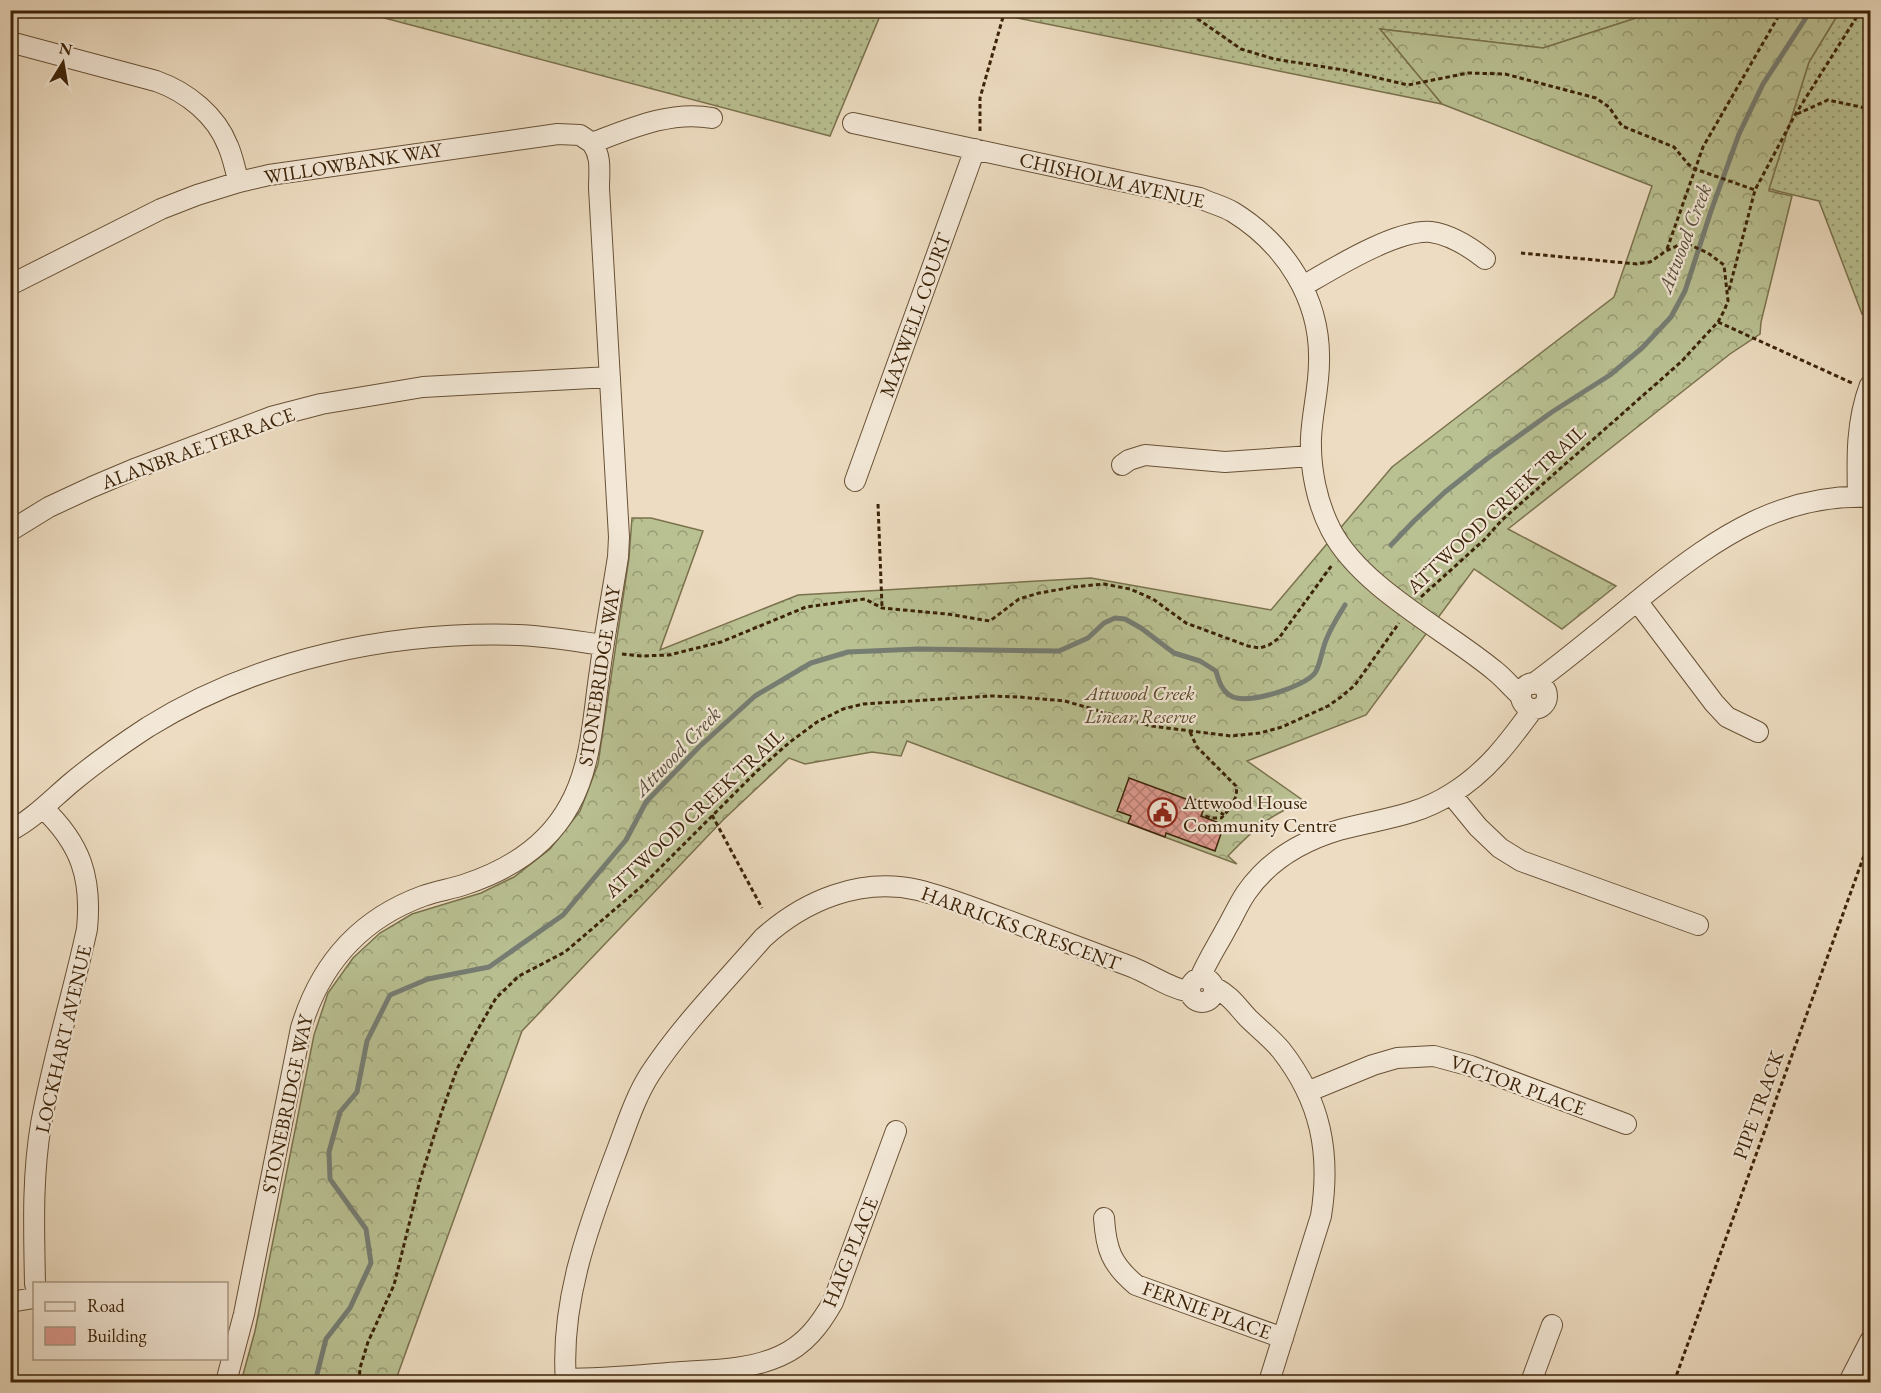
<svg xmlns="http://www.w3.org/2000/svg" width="1881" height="1393" font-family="'EB Garamond',serif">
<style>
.grass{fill:url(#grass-dots);stroke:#7a724d;stroke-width:1.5}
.forest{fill:url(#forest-crowns);stroke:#7a724d;stroke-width:1.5}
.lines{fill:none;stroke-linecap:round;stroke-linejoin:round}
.stream{stroke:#767d73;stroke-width:5}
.building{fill:url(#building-cross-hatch);stroke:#3c2308;stroke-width:1.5}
.minor-casing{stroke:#685136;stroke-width:22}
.path{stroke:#3c2308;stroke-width:3;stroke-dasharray:4.5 3;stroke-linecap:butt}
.minor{stroke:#f3e8d7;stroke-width:20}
.labels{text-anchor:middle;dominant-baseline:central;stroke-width:4.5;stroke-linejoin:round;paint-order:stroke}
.street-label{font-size:20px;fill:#3c2308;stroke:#f3e8d7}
.park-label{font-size:20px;font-style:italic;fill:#5b4a2a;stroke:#f3e8d7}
.poi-label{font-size:20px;fill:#3c2308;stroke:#f3e8d7;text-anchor:start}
.water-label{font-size:21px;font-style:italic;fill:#59503e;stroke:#f3e8d7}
</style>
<defs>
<pattern id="grass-dots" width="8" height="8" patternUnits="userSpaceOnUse" patternTransform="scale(1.5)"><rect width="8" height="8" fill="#b9c092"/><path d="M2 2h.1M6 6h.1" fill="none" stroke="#989c75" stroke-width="1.8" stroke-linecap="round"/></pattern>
<pattern id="forest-crowns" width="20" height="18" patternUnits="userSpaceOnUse" patternTransform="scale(1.5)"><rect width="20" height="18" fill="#b9c092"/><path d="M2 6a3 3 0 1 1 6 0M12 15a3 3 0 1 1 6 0" fill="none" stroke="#989c75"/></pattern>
<pattern id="building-cross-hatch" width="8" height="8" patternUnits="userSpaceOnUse" patternTransform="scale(1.5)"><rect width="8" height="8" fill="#df9a90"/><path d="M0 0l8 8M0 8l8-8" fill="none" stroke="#b67d74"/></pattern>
</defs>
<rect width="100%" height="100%" fill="#eddcc1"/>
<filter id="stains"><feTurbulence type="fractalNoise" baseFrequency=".00333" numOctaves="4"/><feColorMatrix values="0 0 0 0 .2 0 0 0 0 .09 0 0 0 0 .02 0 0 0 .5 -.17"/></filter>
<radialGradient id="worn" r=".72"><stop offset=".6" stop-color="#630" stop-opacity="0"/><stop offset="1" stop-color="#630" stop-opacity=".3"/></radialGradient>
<path class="grass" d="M358,11L882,10V11L830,136Z
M983,11H1658L1543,48L1380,29L1442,104Z
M1840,11H1870V310L1862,314L1819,201L1769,189L1809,62Z"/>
<path class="forest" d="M1658,11H1840L1809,62L1769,189V191L1792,196L1761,322L1760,334L1730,354L1508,529L1616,586L1562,629L1474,569L1366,715L1247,761L1304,801C1268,816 1255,828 1228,856L1237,864L907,741L901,756L872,752L805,764L789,758L723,820L522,1031L395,1382H241L255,1331L314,1035L328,993L353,958L380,933L412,914L481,893L514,877L550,849L580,811L598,764L629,558L632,518H651L703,531L660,650L798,595L1091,578L1271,610L1392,467L1614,297L1652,186L1442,104L1380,29L1543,48Z"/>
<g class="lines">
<path class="stream" d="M1391,545L1414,521L1445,492L1488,458L1552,412L1610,375L1642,348L1671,317L1685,291L1711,211L1739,134L1763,84L1811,10
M315,1382L326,1339L350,1308L371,1263L366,1229L330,1179L329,1152L340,1112L357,1092L367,1041L390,995L428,979L489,967L563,915L626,840L646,802L699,747L755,696L811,663L848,652L918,649L1059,651L1088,638L1104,623L1115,618L1125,619L1141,628L1174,653L1200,661L1216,671C1219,682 1222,692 1233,697C1250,704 1304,687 1315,673C1320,665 1321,655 1324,646C1328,632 1337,618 1345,605"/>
</g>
<path class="building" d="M1129,778L1205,806L1201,816L1224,825L1215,851L1166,833L1165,837L1128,823L1131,816L1117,811Z"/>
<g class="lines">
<defs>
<path id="minor" d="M10,42L156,81C187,92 216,115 228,146C233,157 235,170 239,182
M853,123L1200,198C1210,203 1223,206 1233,212C1285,244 1321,299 1319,362C1319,388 1312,413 1311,438C1310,469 1317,503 1331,530C1361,588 1446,630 1495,671C1504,678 1512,688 1521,696
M10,285L161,209L197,195L239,182L269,175L558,134L580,135L592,143C629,129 671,110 712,118
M1303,286C1334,268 1397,229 1431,232C1452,235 1470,247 1485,259
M1122,465L1129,460L1145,455L1225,462L1311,456
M855,481L975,149
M1858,497C1857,458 1856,422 1870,385
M10,531L49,507L92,487L137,468L271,417L321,404L423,387L610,377
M1637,601L1714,703L1727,717L1758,732
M1521 696a13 13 0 1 1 26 0a13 13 0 1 1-26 0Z
M1533,684C1574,654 1612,621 1652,589C1718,537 1782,493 1870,497
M1451,794L1478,827L1500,848L1521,861L1698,925
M10,831C33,819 51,800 71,783C95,763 122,744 148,727C258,659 390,631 518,635C546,636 575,641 603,645
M1190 990a12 12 0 1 1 24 0a12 12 0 1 1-24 0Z
M1200,978C1208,959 1217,946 1226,929C1233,917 1238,905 1246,893C1268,861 1302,841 1339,830C1379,819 1415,817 1451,794C1487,772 1509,742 1533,709
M1214,987C1231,996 1236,1005 1248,1018C1259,1029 1271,1038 1281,1050C1321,1101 1331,1153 1321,1216L1269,1382
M1307,1092L1373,1065L1397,1058L1434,1056L1471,1066L1626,1124
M1104,1218C1106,1249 1111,1264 1136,1285L1283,1338
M35,1284C34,1230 32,1177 41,1124C53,1058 73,994 87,929C92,878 81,844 43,808
M10,1302L34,1298
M566,1379C605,1379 642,1375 681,1372C714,1370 749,1370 780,1356C805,1345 820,1325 833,1302L896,1131
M226,1382L244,1314L301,1028C320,965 360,919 423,896C437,891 452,889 466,884C508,870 547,846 569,806C592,766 593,715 600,670C605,632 612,595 618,557L619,537L599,188C599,171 602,157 592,143
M566,1382C560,1304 587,1230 614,1158C625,1130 634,1099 650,1074C682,1025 725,982 763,938C805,900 861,877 918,890C947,897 976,909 1004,919C1047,935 1089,951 1132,967C1152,975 1169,988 1190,992
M1531,1382L1552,1325
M1849,1382L1870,1341"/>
</defs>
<use href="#minor" class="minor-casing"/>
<path class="path" d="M1185,10L1241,49L1274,59L1344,70L1408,85L1468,73L1505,74L1596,98L1609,107L1622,126L1674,147L1688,164L1695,169L1755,190
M1797,114L1828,100L1870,109
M980,131V98L1005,10
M1667,249L1703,147L1782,10
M1729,290L1755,190L1795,115L1861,10
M1718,322L1852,383
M878,504L882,607
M1421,597L1484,540L1502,520L1682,361L1701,340L1718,322L1724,311L1728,301L1724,265L1708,253L1688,244H1681L1666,251L1650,262L1637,264L1521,253
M622,654L641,656L669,655L721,642L806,607L865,599L882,608L947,614L990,621L1019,599L1039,593L1074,587L1104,584L1130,589L1153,599L1186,623L1248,646L1260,648L1269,645L1279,638L1332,565
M1190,732L1197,747L1236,786C1239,797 1229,811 1221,818H1211L1202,815
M1194,800L1208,804L1224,815
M712,815L762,908
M359,1382L360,1368L368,1342L394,1285L420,1180L441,1114L457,1069L474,1036L496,998L519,976L565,952L642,886L757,771L790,742L817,722L843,709L863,704L992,696L1019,697L1065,701L1151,726L1231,736L1260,733L1282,727L1328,706L1341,697L1355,685L1399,623
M1674,1382L1870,839"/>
<use href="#minor" class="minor"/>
</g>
<defs>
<symbol id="civic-ring" viewBox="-11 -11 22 22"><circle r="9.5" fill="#f3e8d7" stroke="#8f2418" stroke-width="1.5"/><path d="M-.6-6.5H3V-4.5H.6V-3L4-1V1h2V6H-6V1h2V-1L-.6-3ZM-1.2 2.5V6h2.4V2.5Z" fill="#8f2418"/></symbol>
</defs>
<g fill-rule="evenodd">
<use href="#civic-ring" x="1146" y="796" width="33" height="33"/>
</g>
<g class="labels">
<g class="street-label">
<text transform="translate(353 163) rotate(-9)">WILLOWBANK WAY</text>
<text transform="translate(1112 180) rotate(13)">CHISHOLM AVENUE</text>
<text transform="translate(915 315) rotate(-70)">MAXWELL COURT</text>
<text transform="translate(198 448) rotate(-20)">ALANBRAE TERRACE</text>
<text transform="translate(1496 509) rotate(-43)">ATTWOOD CREEK TRAIL</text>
<text transform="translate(599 676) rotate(-81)">STONEBRIDGE WAY</text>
<text transform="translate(694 813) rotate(-43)">ATTWOOD CREEK TRAIL</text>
<text transform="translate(1021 928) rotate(20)">HARRICKS CRESCENT</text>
<text transform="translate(63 1039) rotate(-77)">LOCKHART AVENUE</text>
<text transform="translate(1518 1085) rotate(20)">VICTOR PLACE</text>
<text transform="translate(287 1104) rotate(-78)">STONEBRIDGE WAY</text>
<text transform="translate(1758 1105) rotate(-70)">PIPE TRACK</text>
<text transform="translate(850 1252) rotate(-68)">HAIG PLACE</text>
<text transform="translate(1207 1310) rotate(20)">FERNIE PLACE</text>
</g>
<g class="park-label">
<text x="1140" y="693">Attwood Creek<tspan x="1140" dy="23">Linear Reserve</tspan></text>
</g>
<g class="poi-label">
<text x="1183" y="802">Attwood House<tspan x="1183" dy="23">Community Centre</tspan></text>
</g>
<g class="water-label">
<text transform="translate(1684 238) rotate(-69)">Attwood Creek</text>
<text transform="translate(677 751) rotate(-46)">Attwood Creek</text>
</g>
</g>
<rect width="1881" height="1393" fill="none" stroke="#eddcc1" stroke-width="36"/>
<rect x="12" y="12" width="1857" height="1369" fill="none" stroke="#3c2308" stroke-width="3"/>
<rect x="18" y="18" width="1845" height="1357" fill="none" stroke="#3c2308" stroke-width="1.5"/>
<rect x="33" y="1282" width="195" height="78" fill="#f3e8d7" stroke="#aa9984" stroke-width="1.5"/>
<rect x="45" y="1302" width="30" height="9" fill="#f3e8d7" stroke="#aa9984" stroke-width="1.5"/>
<text x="87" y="1312" font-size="18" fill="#3c2308">Road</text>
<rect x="45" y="1327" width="30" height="18" fill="#df9a90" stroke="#aa9984" stroke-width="1.5"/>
<text x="87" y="1342" font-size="18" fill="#3c2308">Building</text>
<g transform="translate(63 63) rotate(11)" stroke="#f3e8d7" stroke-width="4.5" paint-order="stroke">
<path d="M0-4.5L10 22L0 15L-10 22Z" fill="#3c2308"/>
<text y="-9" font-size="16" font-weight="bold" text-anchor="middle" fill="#3c2308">N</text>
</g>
<rect width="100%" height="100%" filter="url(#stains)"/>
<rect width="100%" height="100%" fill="url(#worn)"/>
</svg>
